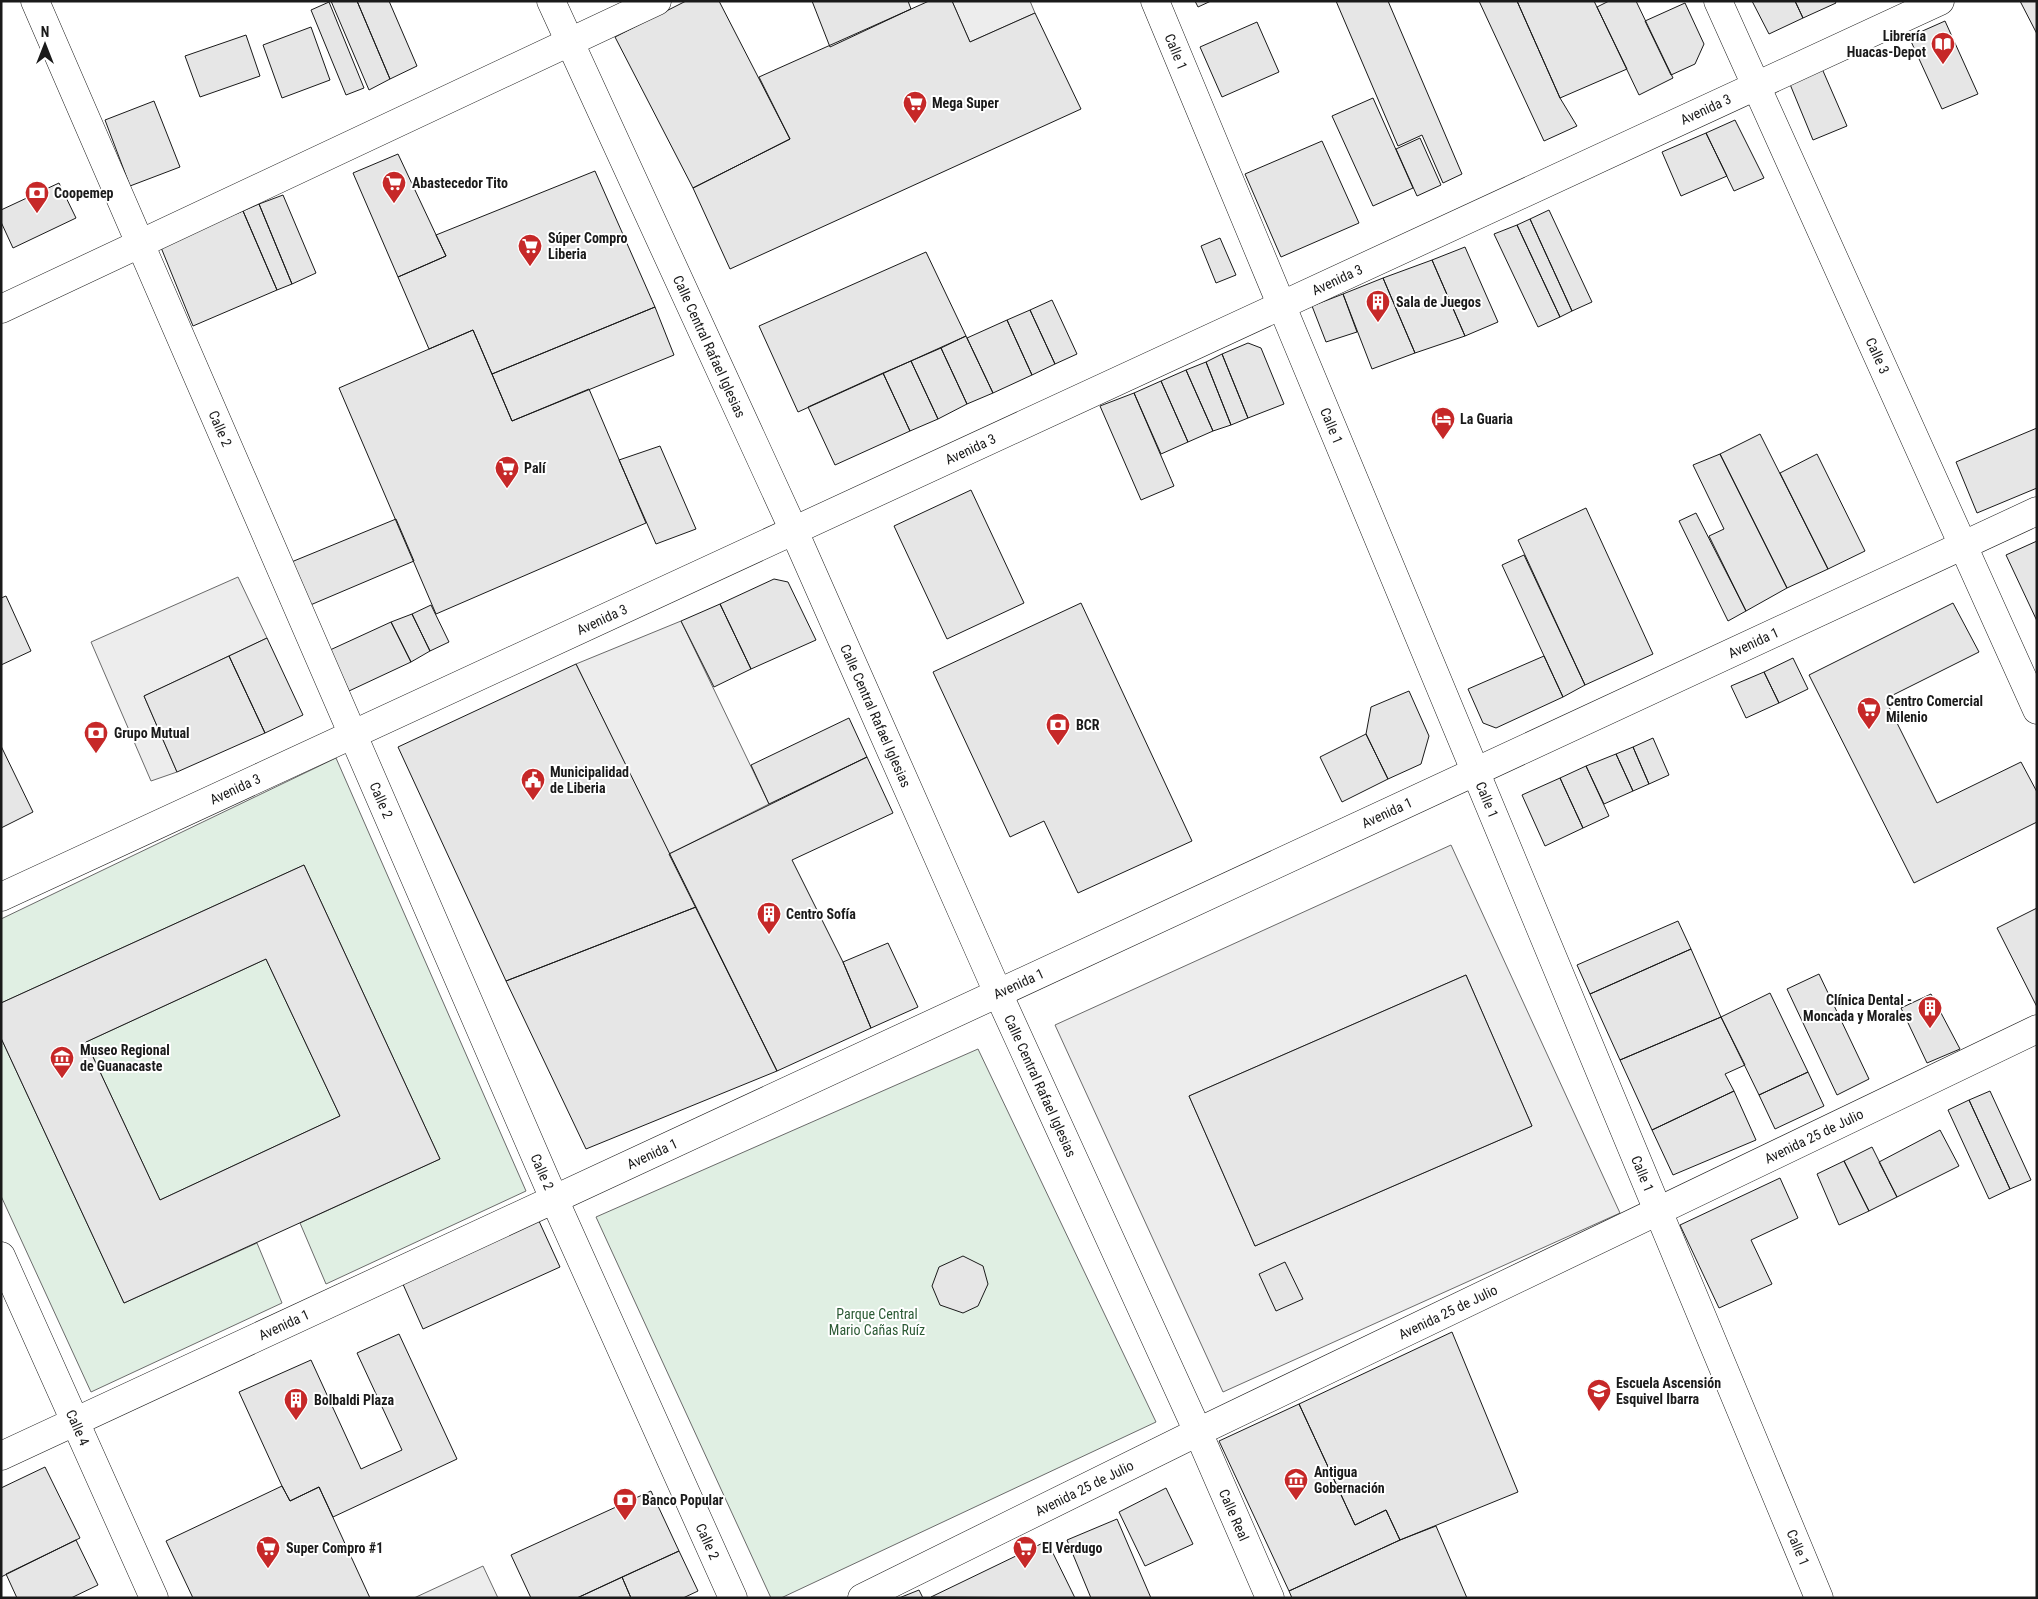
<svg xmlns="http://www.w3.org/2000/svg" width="2038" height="1599" font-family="'Roboto Condensed',sans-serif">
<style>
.green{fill:#e0efe3;stroke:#6a6a6a}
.parking{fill:#ededed;stroke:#6a6a6a;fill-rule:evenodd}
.building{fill:#e6e6e6;stroke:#1a1a1a;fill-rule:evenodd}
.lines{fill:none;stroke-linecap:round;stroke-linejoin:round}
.minor-casing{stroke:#1a1a1a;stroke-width:29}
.minor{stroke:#fff;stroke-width:28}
.labels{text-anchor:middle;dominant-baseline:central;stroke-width:4;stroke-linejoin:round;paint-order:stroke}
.poi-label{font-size:14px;font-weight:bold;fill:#1a1a1a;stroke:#fff;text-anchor:start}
.street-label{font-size:14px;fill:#1a1a1a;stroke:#fff}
.park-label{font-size:14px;fill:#2b5a34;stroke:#fff}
</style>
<rect width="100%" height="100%" fill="#fff"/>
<path class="green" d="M336,758L526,1191L326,1284L300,1223L440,1159L304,865L1,1003V919Z
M266,959L340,1116L160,1200L86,1042Z
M1,1038L124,1303L257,1243L282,1303L91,1392L1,1196Z
M978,1049L1156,1422L781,1598H771L596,1217Z"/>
<path class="parking" d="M952,1H1030L1035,13L970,42Z
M238,577L267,638L144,696L177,772L151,781L91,642Z
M681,621L769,804L669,854L576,664Z
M1451,845L1620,1213L1223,1392L1055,1025ZM1466,975L1532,1126L1255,1246L1189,1096Z
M483,1566L498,1598H414Z"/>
<path class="building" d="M331,1H357L390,79L369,90Z
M357,1H389L417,66L390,79Z
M686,1H719L790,139L693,188L615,37Z
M812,1H908L911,9L830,47Z
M929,1H952L970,42L1035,13L1081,109L730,269L693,188L790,139L759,77Z
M1195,1H1211L1198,7Z
M1336,1H1388L1462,174L1443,183L1422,135L1398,146Z
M1479,1H1517L1560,98L1577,126L1544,141Z
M1517,1H1594L1627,69L1560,98Z
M1609,1H1636L1673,78L1639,95L1597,7Z
M1752,1H1795L1803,18L1769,34Z
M1795,1H1835L1836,3L1803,18Z
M2020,1H2037V34Z
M329,2L364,88L346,95L311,10Z
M1685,3L1704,44L1695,64L1671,75L1645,21Z
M1945,21L1978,94L1942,109L1909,37Z
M1257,22L1279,72L1222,97L1200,47Z
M311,27L330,80L282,98L263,45Z
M246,35L260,76L200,97L185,56Z
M1820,64L1847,126L1813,140L1787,77Z
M1373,98L1413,188L1373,206L1332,116Z
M154,101L180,167L130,186L105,120Z
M1735,120L1764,178L1734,191L1706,133Z
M1706,133L1727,176L1681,196L1662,152Z
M1420,138L1441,185L1417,196L1396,149Z
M1322,141L1359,223L1281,257L1245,174Z
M398,154L446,256L398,277L353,173Z
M595,171L655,307L492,374L473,330L429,349L398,277L446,256L436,235Z
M59,183L76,218L13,248L1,222V210Z
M283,195L316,273L292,284L259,204Z
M259,204L292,284L277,290L243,211Z
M1549,210L1592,302L1572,311L1530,219Z
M243,211L277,290L193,326L160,245Z
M1530,219L1572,311L1560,317L1517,225Z
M1517,225L1560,317L1538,327L1494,234Z
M1220,238L1236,275L1216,283L1201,246Z
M1465,247L1498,322L1465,336L1432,260Z
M926,252L966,336L798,412L759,326Z
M1432,260L1465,336L1415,353L1383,278Z
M1383,278L1415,353L1372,369L1343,294Z
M1343,294L1357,332L1326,342L1312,306Z
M1052,300L1077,354L1055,364L1030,310Z
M655,307L674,355L512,421L492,374Z
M1030,310L1055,364L1032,375L1007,320Z
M1007,320L1032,375L993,393L967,338Z
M473,330L512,421L589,389L646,523L436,614L339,388Z
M966,336L993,393L967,404L941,348Z
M1248,343L1261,348L1284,404L1248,418L1222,354Z
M941,348L967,404L938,419L911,361Z
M1222,354L1248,418L1231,425L1206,362Z
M911,361L938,419L910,431L883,373Z
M1206,362L1231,425L1213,431L1186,370Z
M1186,370L1213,431L1188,442L1161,381Z
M883,373L910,431L835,465L808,407Z
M1161,381L1188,442L1161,454L1134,393Z
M1134,393L1174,486L1141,500L1100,406Z
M2037,428V488L1977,513L1956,462Z
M1760,434L1828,569L1787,588L1720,454Z
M660,446L696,529L656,544L619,460Z
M1720,454L1787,588L1746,611L1709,536L1724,529L1693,465Z
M1817,454L1865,551L1828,569L1780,473Z
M971,490L1024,603L947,639L894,526Z
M1586,508L1653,654L1585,685L1518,540Z
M1696,513L1746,611L1728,621L1679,521Z
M396,519L414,561L308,606L289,563Z
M2037,541V621L2006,555Z
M1524,555L1585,685L1563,697L1502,565Z
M774,579L788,582L816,640L751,669L720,604Z
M6,596L31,651L1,665V598Z
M1081,603L1192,841L1078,893L1044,821L1010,837L933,672Z
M1953,603L1979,652L1885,699L1937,803L2021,762L2037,792V822L1914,883L1809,675Z
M720,604L751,669L714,687L681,621Z
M431,605L449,642L430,651L412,614Z
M412,614L430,651L411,662L391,622Z
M391,622L411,662L349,691L330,650Z
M267,638L303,715L265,733L229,656Z
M229,656L265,733L177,772L144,696Z
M1544,656L1563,697L1496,728L1483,723L1468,689Z
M1793,658L1808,689L1779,703L1764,672Z
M576,664L696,907L506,981L398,747Z
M1764,672L1779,703L1746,718L1731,686Z
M1409,691L1429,736L1421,764L1388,779L1366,734L1371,707Z
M849,718L867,757L769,804L751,765Z
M1366,734L1388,779L1342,802L1320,757Z
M1653,738L1669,775L1649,784L1633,747Z
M1,746L33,812L1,828Z
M1633,747L1649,784L1633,791L1616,754Z
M1616,754L1633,791L1604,804L1586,766Z
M867,757L893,813L792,860L843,962L871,1028L777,1071L669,854Z
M1586,766L1609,816L1583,828L1560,778Z
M1560,778L1583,828L1545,846L1522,795Z
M304,865L440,1159L124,1303L1,1038V1003ZM266,959L340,1116L160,1200L86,1042Z
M696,907L777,1071L586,1149L506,981Z
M2037,908V1007L1997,928Z
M1678,921L1691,949L1590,994L1577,965Z
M888,943L918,1007L871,1028L843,962Z
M1691,949L1721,1017L1620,1060L1590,994Z
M1819,974L1869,1079L1837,1095L1787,989Z
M1466,975L1532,1126L1255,1246L1189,1096Z
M1770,993L1808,1072L1759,1095L1721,1017Z
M1931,994L1960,1049L1927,1063L1901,1008Z
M1721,1017L1745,1065L1725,1074L1734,1091L1652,1130L1620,1060Z
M1808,1072L1824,1106L1775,1129L1759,1095Z
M1734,1091L1756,1140L1673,1175L1652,1130Z
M1990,1091L2031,1180L2010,1189L1969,1100Z
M1969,1100L2010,1189L1989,1199L1948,1110Z
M1940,1130L1959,1166L1897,1197L1879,1162Z
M1872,1147L1897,1197L1869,1211L1844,1161Z
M1844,1161L1869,1211L1839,1225L1817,1174Z
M1780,1178L1798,1218L1751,1240L1772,1284L1719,1308L1680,1225Z
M538,1219L560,1267L423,1329L402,1282Z
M963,1256L983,1266L988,1284L978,1306L963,1313L940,1305L932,1286L939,1267Z
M1285,1262L1303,1299L1276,1311L1259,1274Z
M1452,1332L1518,1492L1400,1540L1386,1510L1355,1525L1299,1404Z
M399,1334L457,1459L333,1517L319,1487L290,1501L282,1486L239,1392L311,1360L361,1469L402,1450L357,1353Z
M1299,1404L1355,1525L1386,1510L1400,1540L1289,1591L1219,1441Z
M45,1467L80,1538L1,1577V1488Z
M282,1486L290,1501L319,1487L370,1598H193L166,1541Z
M1166,1488L1193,1544L1145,1566L1119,1512Z
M651,1491L679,1551L577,1598H531L511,1555Z
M1117,1519L1151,1598H1091L1067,1540Z
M1436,1526L1467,1598H1292L1289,1591L1400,1540Z
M76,1540L98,1585L71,1598H17L6,1574Z
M1047,1541L1075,1598L931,1597Z
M679,1551L698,1591L683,1598H631L622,1577Z
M622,1577L631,1598H577Z
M919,1590L923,1598H899Z"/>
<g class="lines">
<defs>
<g id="minor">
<path id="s1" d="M35,1L554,1199L733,1598"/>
<path id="s2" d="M551,1L794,531L998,993L1198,1432L1270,1598"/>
<path id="s3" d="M1155,1L1819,1598"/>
<path id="s4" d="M1718,1L2037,710"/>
<path d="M1,309L657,1"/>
<path id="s5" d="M1,897L1940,1"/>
<path id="s6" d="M1,1256L154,1598"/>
<path id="s7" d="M1,1456L2037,511"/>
<path id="s8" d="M862,1598L1198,1432L2037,1029"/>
</g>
</defs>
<use href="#minor" class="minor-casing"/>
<use href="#minor" class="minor"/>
</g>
<defs>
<symbol id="library-pin" viewBox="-11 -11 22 30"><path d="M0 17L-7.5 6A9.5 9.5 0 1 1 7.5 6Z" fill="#c62828" stroke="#fff"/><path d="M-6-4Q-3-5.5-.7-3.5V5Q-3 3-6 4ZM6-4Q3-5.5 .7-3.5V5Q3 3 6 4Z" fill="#fff"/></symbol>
<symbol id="supermarket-pin" viewBox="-11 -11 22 30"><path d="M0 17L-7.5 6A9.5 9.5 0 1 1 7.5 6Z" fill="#c62828" stroke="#fff"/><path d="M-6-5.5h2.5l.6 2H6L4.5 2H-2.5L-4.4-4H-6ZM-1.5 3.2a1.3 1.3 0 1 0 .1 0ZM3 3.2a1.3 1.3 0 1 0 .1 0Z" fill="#fff"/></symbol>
<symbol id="bank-pin" viewBox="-11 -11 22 30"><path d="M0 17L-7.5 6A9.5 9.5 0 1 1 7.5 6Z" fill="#c62828" stroke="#fff"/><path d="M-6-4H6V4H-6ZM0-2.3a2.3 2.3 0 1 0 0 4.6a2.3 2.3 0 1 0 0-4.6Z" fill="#fff"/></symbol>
<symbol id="building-pin" viewBox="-11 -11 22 30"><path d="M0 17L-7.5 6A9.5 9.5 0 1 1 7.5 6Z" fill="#c62828" stroke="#fff"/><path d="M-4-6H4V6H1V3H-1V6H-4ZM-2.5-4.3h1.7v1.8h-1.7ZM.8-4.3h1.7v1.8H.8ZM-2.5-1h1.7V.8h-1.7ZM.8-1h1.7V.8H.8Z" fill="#fff"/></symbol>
<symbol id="hotel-pin" viewBox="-11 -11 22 30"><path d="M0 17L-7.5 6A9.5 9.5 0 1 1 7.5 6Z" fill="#c62828" stroke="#fff"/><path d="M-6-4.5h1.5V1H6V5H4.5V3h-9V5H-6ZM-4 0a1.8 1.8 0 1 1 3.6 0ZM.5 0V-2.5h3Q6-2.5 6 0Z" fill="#fff"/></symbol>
<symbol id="civic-pin" viewBox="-11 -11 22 30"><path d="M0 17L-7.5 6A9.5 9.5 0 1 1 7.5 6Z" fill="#c62828" stroke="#fff"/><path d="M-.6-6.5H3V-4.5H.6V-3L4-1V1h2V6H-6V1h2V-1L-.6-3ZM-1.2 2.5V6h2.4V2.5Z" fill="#fff"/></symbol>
<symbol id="museum-pin" viewBox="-11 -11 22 30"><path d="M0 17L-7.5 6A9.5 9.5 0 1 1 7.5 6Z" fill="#c62828" stroke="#fff"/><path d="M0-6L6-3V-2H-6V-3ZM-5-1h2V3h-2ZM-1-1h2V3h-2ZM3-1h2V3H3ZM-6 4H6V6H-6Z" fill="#fff"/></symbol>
<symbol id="school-pin" viewBox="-11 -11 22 30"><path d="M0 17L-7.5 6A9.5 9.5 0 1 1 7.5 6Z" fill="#c62828" stroke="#fff"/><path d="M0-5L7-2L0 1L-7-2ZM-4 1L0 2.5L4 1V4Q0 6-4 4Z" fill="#fff"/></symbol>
</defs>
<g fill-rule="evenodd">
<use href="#library-pin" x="1929" y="30" width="28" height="38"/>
<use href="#supermarket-pin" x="901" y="89" width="28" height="38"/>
<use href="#supermarket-pin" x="380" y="169" width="28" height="38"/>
<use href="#bank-pin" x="23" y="179" width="28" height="38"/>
<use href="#supermarket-pin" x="516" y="232" width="28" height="38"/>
<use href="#building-pin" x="1364" y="288" width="28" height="38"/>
<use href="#hotel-pin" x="1429" y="405" width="28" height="38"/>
<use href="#supermarket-pin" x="493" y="454" width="28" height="38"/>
<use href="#supermarket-pin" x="1855" y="695" width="28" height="38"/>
<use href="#bank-pin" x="1044" y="711" width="28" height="38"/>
<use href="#bank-pin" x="82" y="719" width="28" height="38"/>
<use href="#civic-pin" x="519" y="766" width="28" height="38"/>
<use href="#building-pin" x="755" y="900" width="28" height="38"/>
<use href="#building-pin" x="1916" y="994" width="28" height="38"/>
<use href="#museum-pin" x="48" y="1044" width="28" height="38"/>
<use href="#school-pin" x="1585" y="1377" width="28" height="38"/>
<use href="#building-pin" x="282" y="1386" width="28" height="38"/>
<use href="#museum-pin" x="1282" y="1466" width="28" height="38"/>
<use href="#bank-pin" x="611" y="1486" width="28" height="38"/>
<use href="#supermarket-pin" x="254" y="1534" width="28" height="38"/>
<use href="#supermarket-pin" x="1011" y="1534" width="28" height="38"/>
</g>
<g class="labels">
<g class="poi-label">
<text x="1926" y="36" text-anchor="end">Librería<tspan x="1926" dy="16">Huacas-Depot</tspan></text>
<text x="932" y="103">Mega Super</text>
<text x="412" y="183">Abastecedor Tito</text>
<text x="54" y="193">Coopemep</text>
<text x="548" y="238">Súper Compro<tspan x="548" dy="16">Liberia</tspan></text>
<text x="1396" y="302">Sala de Juegos</text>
<text x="1460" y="419">La Guaria</text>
<text x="524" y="468">Palí</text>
<text x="1886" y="701">Centro Comercial<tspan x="1886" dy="16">Milenio</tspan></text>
<text x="1076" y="725">BCR</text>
<text x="114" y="733">Grupo Mutual</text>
<text x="550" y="772">Municipalidad<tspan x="550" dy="16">de Liberia</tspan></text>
<text x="786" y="914">Centro Sofía</text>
<text x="1912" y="1000" text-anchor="end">Clínica Dental -<tspan x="1912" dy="16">Moncada y Morales</tspan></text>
<text x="80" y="1050">Museo Regional<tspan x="80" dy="16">de Guanacaste</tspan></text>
<text x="1616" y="1383">Escuela Ascensión<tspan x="1616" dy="16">Esquivel Ibarra</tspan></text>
<text x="314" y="1400">Bolbaldi Plaza</text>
<text x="1314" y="1472">Antigua<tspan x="1314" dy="16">Gobernación</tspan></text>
<text x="642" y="1500">Banco Popular</text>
<text x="286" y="1548">Super Compro #1</text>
<text x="1042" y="1548">El Verdugo</text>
</g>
<g class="street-label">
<text stroke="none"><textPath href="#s3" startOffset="55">Calle 1</textPath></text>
<text stroke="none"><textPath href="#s5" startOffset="1878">Avenida 3</textPath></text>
<text stroke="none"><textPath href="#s5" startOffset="1472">Avenida 3</textPath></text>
<text stroke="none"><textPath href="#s2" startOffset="380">Calle Central Rafael Iglesias</textPath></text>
<text stroke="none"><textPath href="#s4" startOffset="389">Calle 3</textPath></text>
<text stroke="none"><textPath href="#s3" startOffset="460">Calle 1</textPath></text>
<text stroke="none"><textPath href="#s1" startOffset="466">Calle 2</textPath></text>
<text stroke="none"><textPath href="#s5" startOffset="1068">Avenida 3</textPath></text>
<text stroke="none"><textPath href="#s5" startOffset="662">Avenida 3</textPath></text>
<text stroke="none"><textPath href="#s7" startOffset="1932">Avenida 1</textPath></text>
<text stroke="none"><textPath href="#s2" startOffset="785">Calle Central Rafael Iglesias</textPath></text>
<text stroke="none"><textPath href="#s5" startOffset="258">Avenida 3</textPath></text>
<text stroke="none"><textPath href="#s3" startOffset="865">Calle 1</textPath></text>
<text stroke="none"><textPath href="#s1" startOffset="871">Calle 2</textPath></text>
<text stroke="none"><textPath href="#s7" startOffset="1528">Avenida 1</textPath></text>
<text stroke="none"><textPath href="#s7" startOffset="1122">Avenida 1</textPath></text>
<text stroke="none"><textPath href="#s2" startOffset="1190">Calle Central Rafael Iglesias</textPath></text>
<text stroke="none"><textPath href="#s8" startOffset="1058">Avenida 25 de Julio</textPath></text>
<text stroke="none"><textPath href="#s7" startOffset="718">Avenida 1</textPath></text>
<text stroke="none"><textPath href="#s1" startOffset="1276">Calle 2</textPath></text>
<text stroke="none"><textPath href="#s3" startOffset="1270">Calle 1</textPath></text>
<text stroke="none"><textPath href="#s8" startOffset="652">Avenida 25 de Julio</textPath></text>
<text stroke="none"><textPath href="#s7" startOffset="312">Avenida 1</textPath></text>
<text stroke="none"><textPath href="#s6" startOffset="188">Calle 4</textPath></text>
<text stroke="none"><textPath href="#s8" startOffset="248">Avenida 25 de Julio</textPath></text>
<text stroke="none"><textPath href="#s2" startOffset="1661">Calle Real</textPath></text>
<text stroke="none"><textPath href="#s1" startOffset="1681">Calle 2</textPath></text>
<text stroke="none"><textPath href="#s3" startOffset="1675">Calle 1</textPath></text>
</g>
<g class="park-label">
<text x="877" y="1314">Parque Central<tspan x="877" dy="16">Mario Cañas Ruíz</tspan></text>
</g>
</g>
<rect width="2038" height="1599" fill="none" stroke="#1a1a1a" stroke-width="5"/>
<g transform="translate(45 45)" stroke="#ffffff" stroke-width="4" paint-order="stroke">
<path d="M0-4L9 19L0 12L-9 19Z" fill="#1a1a1a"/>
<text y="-8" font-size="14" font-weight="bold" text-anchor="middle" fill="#1a1a1a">N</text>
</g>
</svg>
